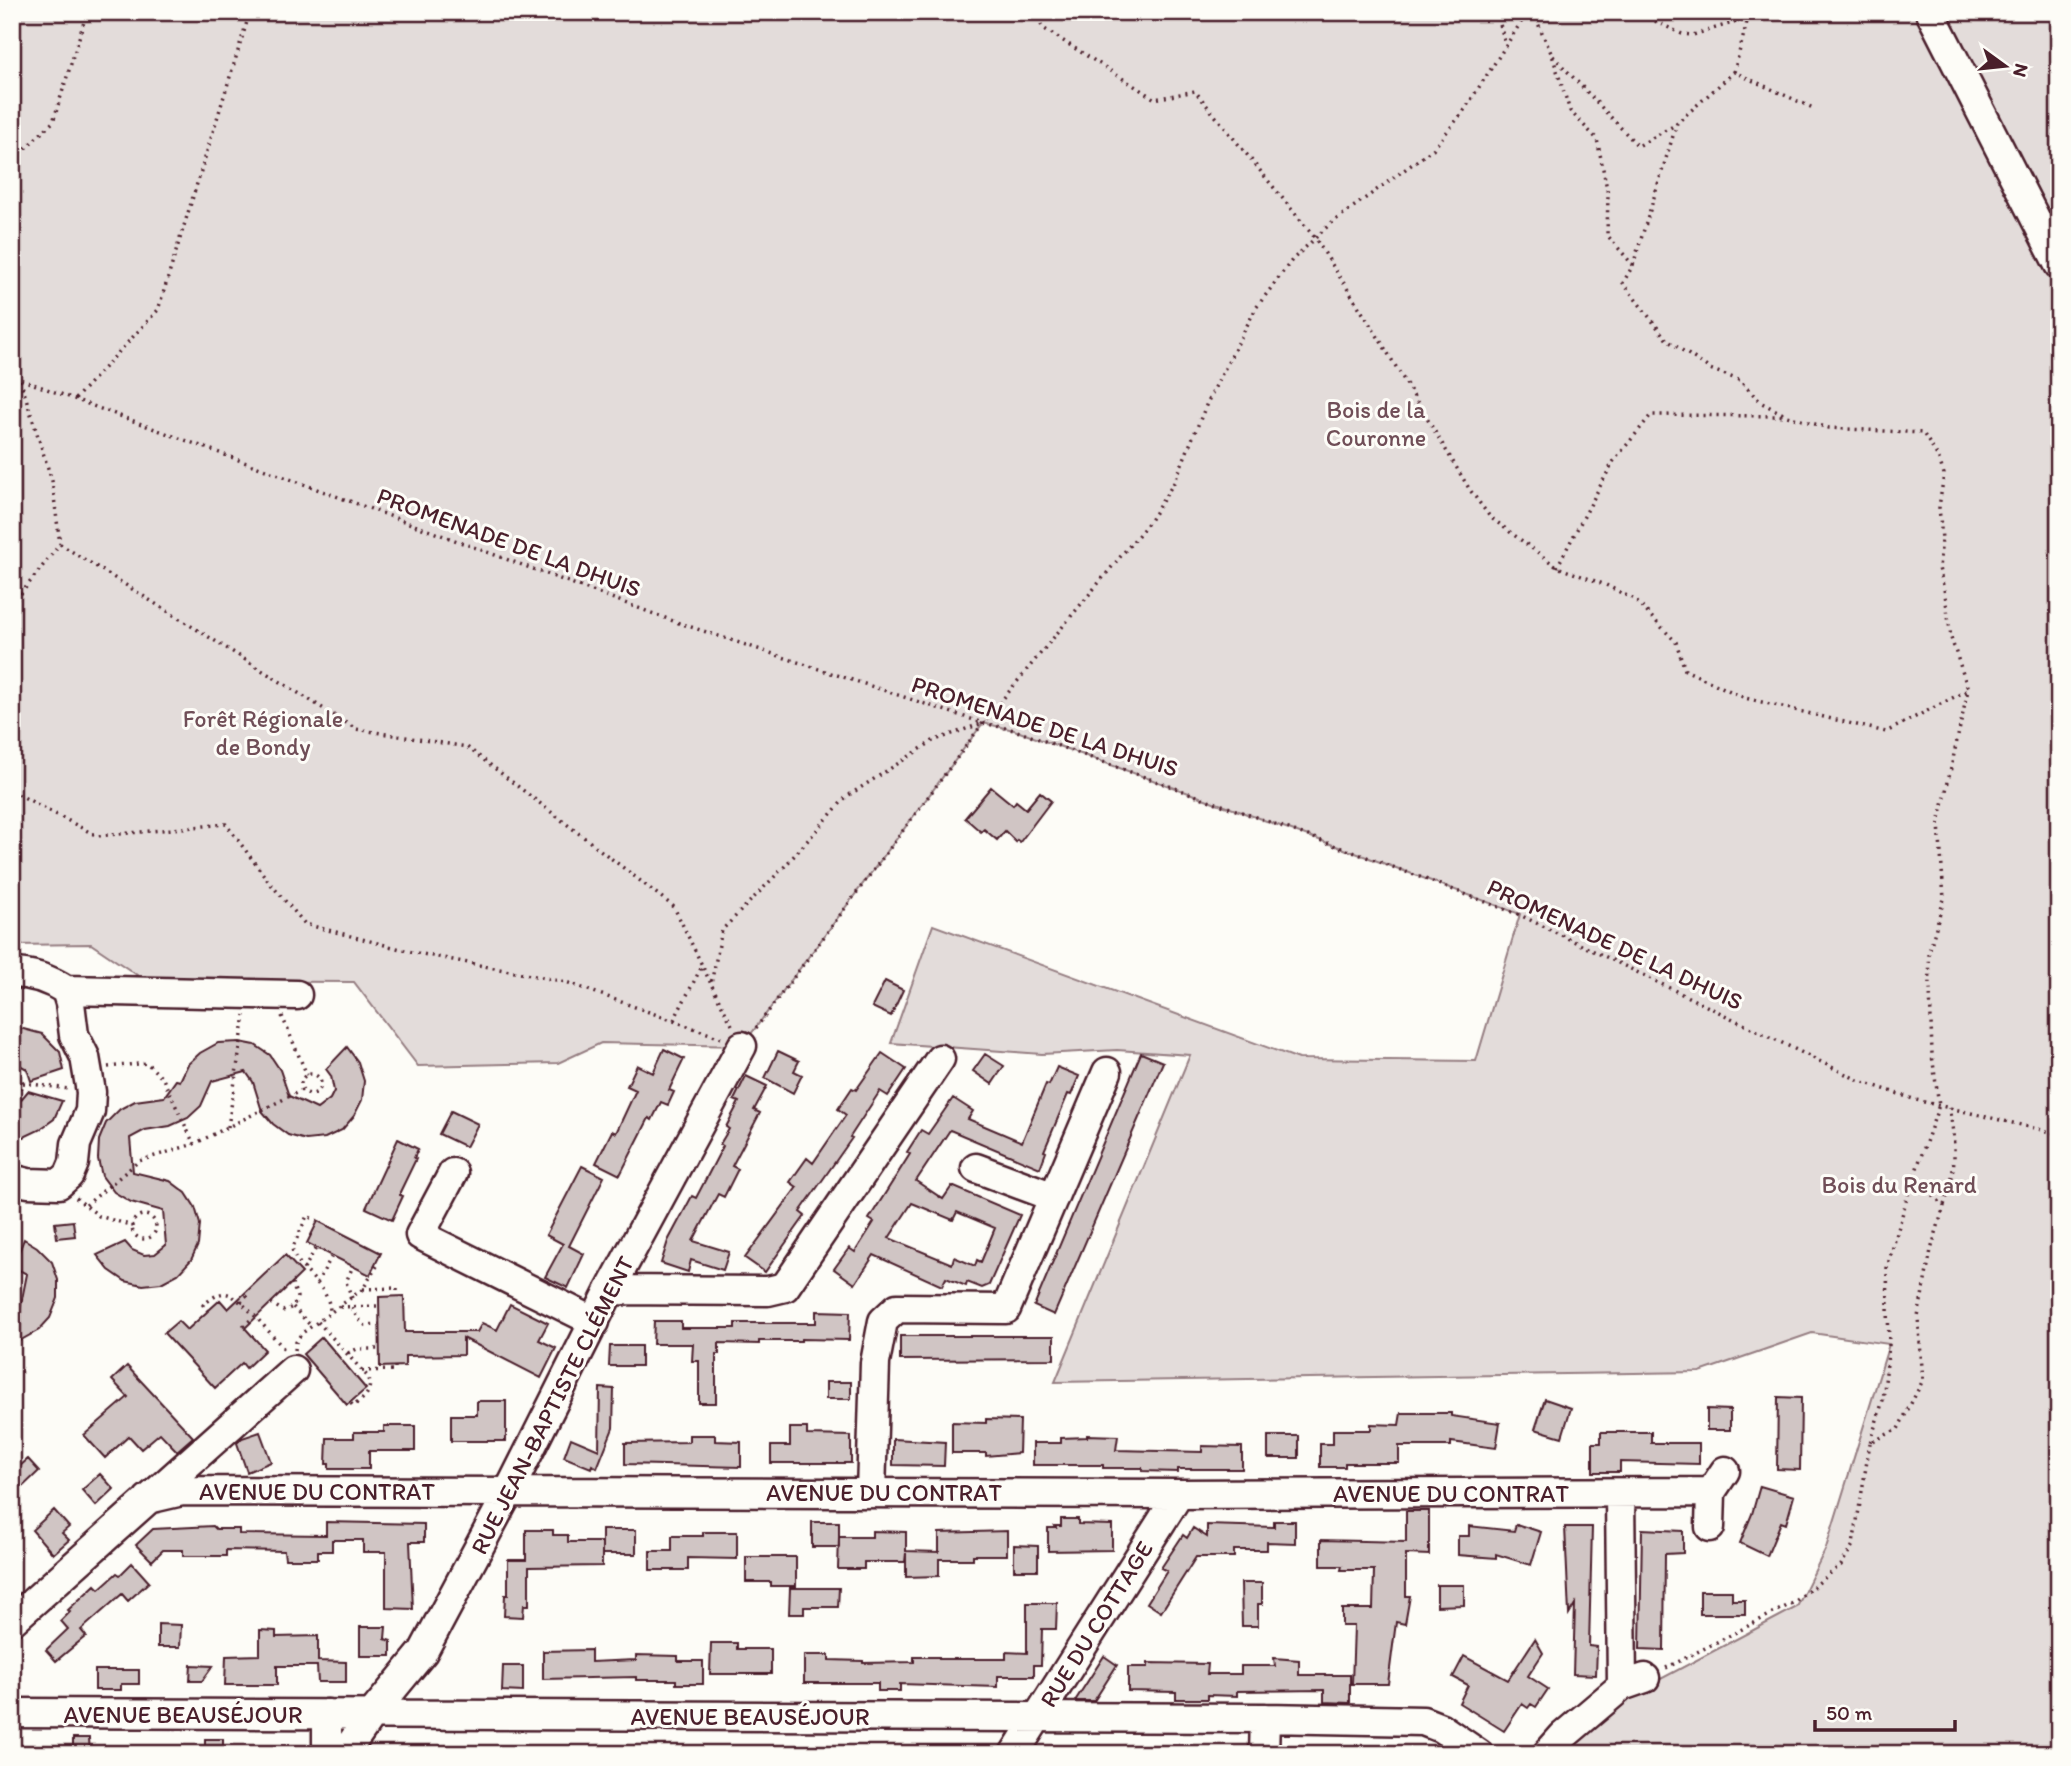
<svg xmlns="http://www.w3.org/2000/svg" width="2071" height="1766" font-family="Itim,sans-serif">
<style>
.green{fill:#e3dcda;stroke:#967e82;stroke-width:2}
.building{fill:#d0c5c4;stroke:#4a1f2b;stroke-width:2;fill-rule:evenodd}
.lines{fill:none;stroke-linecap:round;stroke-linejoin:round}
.minor-casing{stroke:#4a1f2b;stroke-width:33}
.path{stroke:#4a1f2b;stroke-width:3.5;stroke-dasharray:2 5;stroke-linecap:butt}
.minor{stroke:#fdfcf7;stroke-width:28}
.labels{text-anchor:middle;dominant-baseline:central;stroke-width:6;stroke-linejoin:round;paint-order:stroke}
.park-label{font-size:24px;fill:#704e57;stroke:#fdfcf7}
.street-label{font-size:24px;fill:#4a1f2b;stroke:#fdfcf7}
</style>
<rect width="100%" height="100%" fill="#fdfcf7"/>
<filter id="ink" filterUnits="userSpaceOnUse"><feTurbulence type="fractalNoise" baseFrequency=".0143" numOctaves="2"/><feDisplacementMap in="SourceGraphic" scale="14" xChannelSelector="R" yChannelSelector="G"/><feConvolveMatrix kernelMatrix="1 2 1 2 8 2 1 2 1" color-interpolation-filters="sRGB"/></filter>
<g filter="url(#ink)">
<path class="green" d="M12,12H2059V1754H1557L1617,1702L1797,1607L1826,1548L1889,1344L1812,1333L1700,1372L1055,1382L1190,1055L1117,1050L1042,1054L891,1043L933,925L1299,1059L1476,1061L1520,914L1372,859L1014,730L983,723L742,1046L601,1043L558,1063L418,1066L354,982L146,981L91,944L12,945Z"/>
<path class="building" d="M991,787L1013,805L1016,801L1026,809L1040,792L1051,801L1020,842L1017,840L1016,842L1005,831L997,840L984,829L981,832L965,818Z
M885,981L903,990L891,1016L872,1007Z
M12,1026L42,1034L60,1052L64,1070L31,1081L27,1069L12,1061Z
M240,1042L255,1045L270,1055L280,1070L289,1096L317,1109L330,1099L334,1091L331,1076L326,1069L347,1047L358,1062L364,1081L362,1100L354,1116L342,1130L325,1138L306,1140L288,1135L273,1124L262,1111L253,1082L246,1072L212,1081L201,1106L188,1118L170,1126L145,1130L130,1138L133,1172L170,1181L186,1193L195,1207L200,1224L198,1245L191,1260L178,1274L161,1283L143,1285L125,1281L109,1270L97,1255L125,1242L132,1250L144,1255L155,1254L166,1245L163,1211L131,1202L114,1192L102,1176L98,1159L99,1140L106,1123L120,1109L135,1101L164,1097L176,1080L180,1081L188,1064L200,1053L218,1043Z
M664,1049L684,1059L669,1090L674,1092L668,1105L661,1102L652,1120L649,1118L620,1175L596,1163L612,1131L616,1133L636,1090L627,1086L637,1065L653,1073Z
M778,1051L799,1061L794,1071L802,1075L793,1093L765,1078Z
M882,1053L906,1069L888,1096L880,1091L850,1137L852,1138L800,1212L805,1216L765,1272L745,1258L797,1187L790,1182L807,1158L813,1163L846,1115L838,1109L852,1088L856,1090Z
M1141,1053L1163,1062L1054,1315L1034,1306Z
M985,1054L1004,1066L992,1084L973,1071Z
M1057,1067L1079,1076L1071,1095L1068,1094L1044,1151L1046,1152L1040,1168L950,1130L916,1181L943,1199L952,1186L1020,1215L989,1285L982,1288L967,1282L966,1286L946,1278L942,1286L874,1255L855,1284L834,1269L849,1248L855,1252L874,1222L869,1219L910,1154L907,1152L921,1130L928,1134L953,1098L973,1111L968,1119L1022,1142L1046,1084L1049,1085ZM912,1203L953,1220L957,1212L995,1228L981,1262L977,1260L975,1266L954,1257L952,1264L889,1238Z
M746,1076L767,1086L754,1110L760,1113L732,1166L738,1169L724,1197L718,1194L693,1241L729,1252L723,1270L691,1260L688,1272L661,1263L668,1241L692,1196L696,1198L723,1146L720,1144L729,1129L726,1127L739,1102L734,1100Z
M28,1091L62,1101L54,1119L39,1130L22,1138H12V1101L19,1102Z
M451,1111L478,1124L466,1147L439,1134Z
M398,1139L418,1149L414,1158L416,1159L400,1192V1195L403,1196L392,1220L366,1208Z
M582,1166L604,1177L569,1246L584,1254L568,1288L545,1277L563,1244L546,1235Z
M73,1221L75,1236L57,1238L55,1223Z
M318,1221L381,1253L370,1275L307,1243Z
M24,1239L37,1247L52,1262L58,1280V1298L50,1318L39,1330L12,1345V1311L20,1309L27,1274L13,1267Z
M285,1255L302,1273L245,1328L265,1350L246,1368L242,1363L215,1388L164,1333L178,1321L187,1330L220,1300L228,1309Z
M404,1296L405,1332H477L482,1323L497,1330L510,1304L548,1323L539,1340L556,1348L541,1378L463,1338V1355L405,1356V1366L380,1367L379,1297Z
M816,1311L850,1312L849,1340L801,1339V1341H759V1344L719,1343V1354H716V1403H699V1361H692L693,1344H653L654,1321H681V1328H735V1323H816Z
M900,1336H1054V1359L900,1360Z
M322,1337L366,1389L347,1405L303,1354Z
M610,1346H641V1366H609Z
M127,1366L193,1437L177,1451L160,1433L141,1449L129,1436L105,1458L84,1435L128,1397L112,1380Z
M826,1382H851V1399H826Z
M600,1388L614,1389L613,1428L597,1468L592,1465L591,1468L564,1457L571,1438L599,1450Z
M1778,1397L1801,1398L1800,1470L1777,1469Z
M1545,1399L1571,1408L1562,1437L1535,1429Z
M477,1401H506V1441H451V1415H477Z
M1707,1409L1730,1410V1430H1707Z
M1401,1413H1451V1416L1500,1423L1496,1448L1451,1442V1446H1399V1463H1345V1467H1320V1444H1333V1430H1371V1424L1399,1425Z
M986,1419L1020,1420L1019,1453L986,1456V1453H952V1422L986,1423Z
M384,1426H415V1451H369V1469H329V1464H326L327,1438H354V1432H384Z
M790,1428H807V1435L851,1436V1463H771V1446H790Z
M260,1432L271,1462L247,1472L237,1443L242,1438Z
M1601,1432H1651V1443H1699V1464L1620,1462V1472H1593V1443H1601Z
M689,1435H715V1441L741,1442V1467L625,1464V1443L689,1442Z
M1087,1435L1118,1436L1116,1450L1202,1452V1446L1242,1447V1469H1178V1472L1142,1471V1468H1103V1465H1033V1443H1061V1438L1087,1437Z
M1268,1436H1299V1458H1268Z
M893,1439L945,1442L944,1466L893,1465Z
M28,1459L39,1471L12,1497V1473Z
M100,1474L114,1489L96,1506L82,1490Z
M1760,1486L1794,1496L1786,1524L1781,1522L1767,1556L1740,1543L1752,1514Z
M54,1510L69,1527L62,1533L69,1540L53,1554L32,1530Z
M1406,1511H1429V1555L1406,1554V1596H1410L1405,1624L1396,1622L1388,1684H1352L1354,1626H1342V1609H1373L1374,1570H1341L1342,1566H1321V1540L1406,1542Z
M1061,1519H1078V1524L1112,1525V1550L1048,1551V1528H1056L1055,1526H1061Z
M1274,1521H1295V1543L1267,1542V1550H1234V1557H1196L1161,1612L1147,1603L1167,1571L1161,1568L1183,1535L1187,1538L1193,1528L1207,1537V1525L1274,1527Z
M326,1522L424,1524V1542H410L413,1609L386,1608V1552H363V1540H332V1551H318V1559H285L284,1551L226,1550V1556H183V1550H163L152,1561L136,1545L153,1529L213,1526L216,1529H239V1534L326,1535Z
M812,1522H839V1547H812Z
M1516,1524L1541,1532L1531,1565L1496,1554V1558L1458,1555V1536H1469V1526L1514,1531Z
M1565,1527H1592L1589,1646L1597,1647L1596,1675L1573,1674L1575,1604L1569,1614Z
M1642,1529L1683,1531V1553L1665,1554L1664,1650L1640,1649Z
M526,1530H553V1535H568V1542H602V1566L529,1567V1605H524L523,1617L504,1616L505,1595H508V1560H526Z
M602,1530H636V1554H602Z
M872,1531L906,1532V1551L939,1552V1533L1007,1531V1555H973V1559H939V1576L906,1577V1553L905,1562H864V1569H838L839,1537H872Z
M703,1532H737V1559L688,1558V1570H650V1551H672V1536H703Z
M1014,1545L1038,1546V1570H1014Z
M746,1557H796V1586H771V1582H746Z
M132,1563L149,1582L128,1601L122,1594L81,1630L86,1636L56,1661L46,1650L68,1629L61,1621L70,1612L68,1610L95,1585L99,1589L117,1573L120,1575Z
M1241,1583H1262V1604H1258V1626H1242Z
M1437,1585H1464V1605L1437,1606Z
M790,1588H839L838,1607H804V1614H789Z
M1700,1591H1732V1600H1745V1614H1700Z
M1027,1603H1057L1056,1629H1042L1041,1665H1034V1676H998V1687L900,1684V1691H878V1683H804V1655H829V1660L863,1661V1663L914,1662V1657H939V1659H1006V1652L1027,1653Z
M158,1624L181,1625L180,1647H158Z
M360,1627H386L385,1639L391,1641V1656H360Z
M260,1630L276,1631V1637L318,1636V1661L346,1662V1682H318L317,1666H277V1685H225L226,1656L260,1655Z
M1535,1639L1543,1653L1528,1676L1548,1689L1536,1707L1531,1704L1528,1708L1522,1704L1504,1731L1459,1703L1468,1685L1453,1677L1464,1656L1508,1680Z
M711,1643H737V1649H771V1674H710Z
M591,1650V1662L636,1660V1655L678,1656V1661H703V1684H676V1680H636V1677L543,1679V1651Z
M1104,1656L1117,1665L1094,1701H1075Z
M1274,1658L1299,1660V1675H1350V1703L1324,1702V1690L1237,1691V1696L1208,1695V1699H1176V1692L1128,1691V1667H1148V1663L1208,1664L1207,1674H1241V1666H1275Z
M191,1665L213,1666L202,1681H190Z
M503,1666H523V1692L502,1691Z
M95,1670H139V1684H121V1690H95Z
M73,1738H89L90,1754H73Z
M205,1739H223V1754H205Z"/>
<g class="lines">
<defs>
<path id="minor" d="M1930,12L2059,265
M12,973C33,973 49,979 66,990L70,1003L74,1035L85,1057L91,1092L90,1111L76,1144L74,1163L69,1175L59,1184L28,1183L12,1179
M66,990L297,995
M976,1168L1054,1197
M453,1173L420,1235L595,1322
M610,1290L768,1291L785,1287L940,1059
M871,1492L875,1363L883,1321L897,1308L1006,1309L1107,1072
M1620,1493L1622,1686
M148,1499L182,1491L1179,1494L1711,1492
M1710,1527L1711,1492L1725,1471
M12,1621L293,1370
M12,1713L1265,1718L1423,1721L1441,1728L1479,1754
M327,1714V1754
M344,1754L372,1714L423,1652L509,1491L610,1290L742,1046
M1014,1754L1179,1494
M1264,1754L1265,1718
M1547,1754L1563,1736L1622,1686L1645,1678"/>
</defs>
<use href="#minor" class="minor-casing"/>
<path class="path" d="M1034,12L1043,28L1155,99L1195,91L1315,238L1380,340L1470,490L1490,517L1557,567L1606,585L1635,600L1676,642L1685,670L1745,698L1886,732L1968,690L1939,823L1944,899L1929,952L1932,1055L1939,1105L1909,1191L1887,1268L1889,1345L1883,1400L1870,1443L1898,1429L1923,1380L1918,1317L1931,1250L1944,1206L1914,1177
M1503,12L1499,20L1505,44
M1533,12L1552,55L1570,111L1597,139L1608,194L1607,235L1633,265L1623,283L1667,340L1710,369L1739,380L1762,403L1787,416L1829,428L1923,433L1938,457L1944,474L1939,507L1942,539L1939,568L1945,594L1951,638L1968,689
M1560,12L1584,16L1608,12
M1636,12L1682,34L1693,35L1768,12
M1553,56L1638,146L1675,125
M1734,72L1748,18
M12,164L13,160L53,122L87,12
M1633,265L1677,123L1734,72L1813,108
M12,369L20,379L676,622L983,723L1014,730L1372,859L1520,915L1858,1080L1916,1100L2059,1134
M75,399L158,310L250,12
M60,544L356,729L467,747L674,907L711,984
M1557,567L1613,462L1651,415L1784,416
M12,605L60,544L52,481L20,379
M12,791L97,836L226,824L269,882L305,924L412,952L566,982L721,1038
M282,1016L307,1075
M674,1020L702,966
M732,1025L711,984L722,930L785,866L846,797L933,741L980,724
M756,1028L983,723L1149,522L1175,481L1207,403L1256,308L1292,260L1330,224L1433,149L1463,112L1527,13L1530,12
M108,1067L147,1063L163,1079L194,1144
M12,1072L21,1077L23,1083L21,1091L12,1094
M301 1084a10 10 0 1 1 20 0a10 10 0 1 1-20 0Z
M23,1083L69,1089
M228,1127L245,1015
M76,1198L99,1216L133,1226
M86,1205L139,1161L194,1144L302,1090
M1944,1205C1957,1171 1956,1143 1949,1108
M132 1227a12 12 0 1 1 24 0a12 12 0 1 1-24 0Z
M318,1221L307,1216L292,1249C300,1274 331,1285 330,1314
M304,1269L316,1248
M12,1274L16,1277L17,1284L12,1292
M317,1283L332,1256
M363,1289L397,1288V1296
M352,1298L346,1282L353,1266
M241,1302L249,1294
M271,1303L283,1311L293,1307L297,1297L292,1283
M293,1307L312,1327
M340,1307L379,1306
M352,1308L357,1318L365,1325L380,1324
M208,1311L203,1305C210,1300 219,1291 228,1294C242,1298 274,1338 285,1350
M318,1322L369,1378C372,1393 364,1398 353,1406L350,1402
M243,1326L254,1317
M295,1350L296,1342L301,1334L363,1289L377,1266L375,1265
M348,1353L357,1349H380
M362,1371L395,1370V1367
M1666,1668L1793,1603L1841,1565L1853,1545L1870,1443"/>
<use href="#minor" class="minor"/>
</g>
</g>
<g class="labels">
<g class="park-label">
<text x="1376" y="409">Bois de la<tspan x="1376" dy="28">Couronne</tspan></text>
<text x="263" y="718">Forêt Régionale<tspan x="263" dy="28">de Bondy</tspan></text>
<text x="1899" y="1184">Bois du Renard</text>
</g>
<g class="street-label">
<text transform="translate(509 542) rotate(20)">PROMENADE DE LA DHUIS</text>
<text transform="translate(1045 726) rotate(18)">PROMENADE DE LA DHUIS</text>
<text transform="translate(1615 944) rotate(25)">PROMENADE DE LA DHUIS</text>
<text transform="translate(552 1405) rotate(-63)">RUE JEAN-BAPTISTE CLÉMENT</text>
<text x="317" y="1491">AVENUE DU CONTRAT</text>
<text x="884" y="1492">AVENUE DU CONTRAT</text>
<text x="1451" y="1493">AVENUE DU CONTRAT</text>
<text transform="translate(1096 1624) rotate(-58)">RUE DU COTTAGE</text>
<text x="183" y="1714">AVENUE BEAUSÉJOUR</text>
<text x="750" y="1716">AVENUE BEAUSÉJOUR</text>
</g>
</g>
<rect width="2071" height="1766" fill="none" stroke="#fdfcf7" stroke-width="42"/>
<rect x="21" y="21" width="2029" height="1724" fill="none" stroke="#4a1f2b" stroke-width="2.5" filter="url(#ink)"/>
<g transform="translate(2005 66) rotate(105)" stroke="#fdfcf7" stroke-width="5" paint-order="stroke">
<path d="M0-5L12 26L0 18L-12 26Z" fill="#4a1f2b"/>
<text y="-10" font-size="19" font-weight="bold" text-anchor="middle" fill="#4a1f2b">N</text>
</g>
<path d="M1815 1720v10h140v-10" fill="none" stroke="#4a1f2b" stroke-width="3.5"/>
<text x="1826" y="1720" font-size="21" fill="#4a1f2b" stroke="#fdfcf7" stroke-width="5" paint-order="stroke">50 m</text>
</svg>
